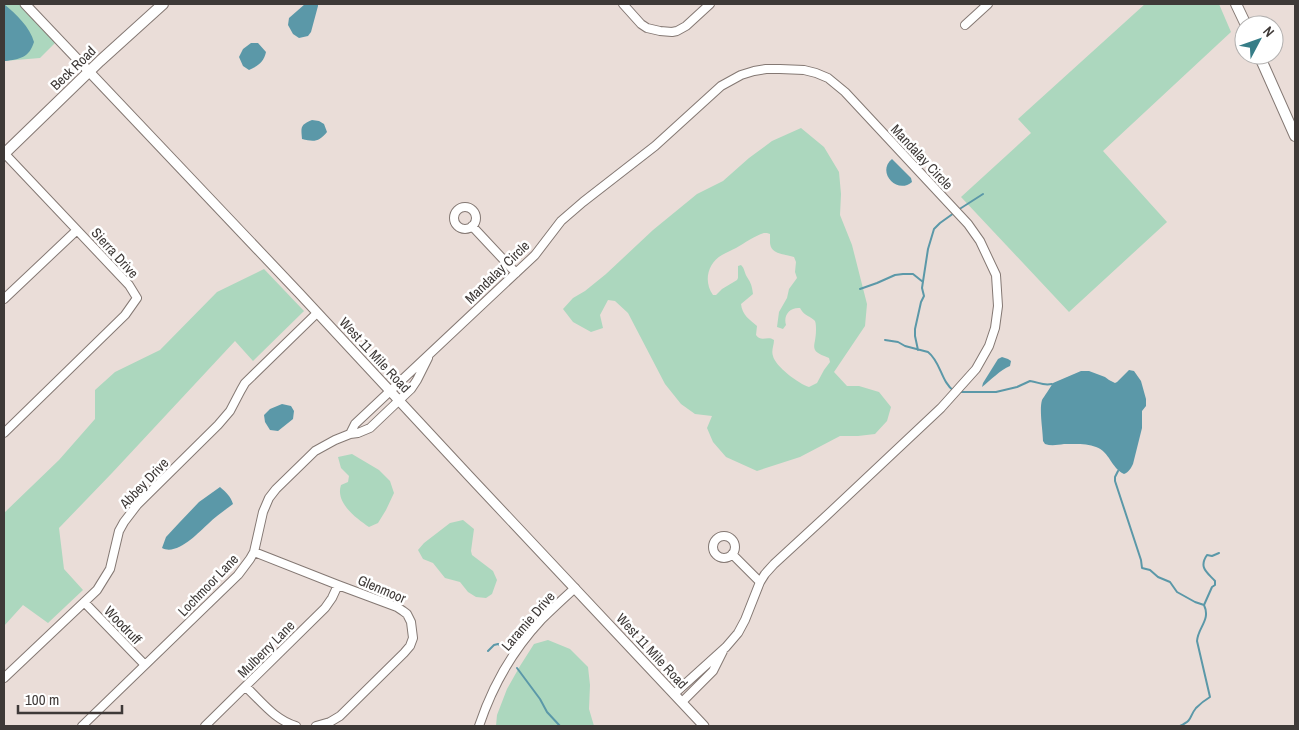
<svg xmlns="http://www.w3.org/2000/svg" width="1299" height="730" font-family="'Archivo Narrow',sans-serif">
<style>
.green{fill:#acd7be;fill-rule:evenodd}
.water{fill:#5b98a8}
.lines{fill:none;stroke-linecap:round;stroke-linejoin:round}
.stream{stroke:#5b98a8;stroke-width:2}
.minor-casing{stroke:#847873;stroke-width:10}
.tertiary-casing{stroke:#847873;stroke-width:11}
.secondary-casing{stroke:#847873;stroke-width:12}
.minor{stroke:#fff;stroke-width:8}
.tertiary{stroke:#fff;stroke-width:9}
.secondary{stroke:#fff;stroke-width:10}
.labels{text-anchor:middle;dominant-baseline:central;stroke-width:5;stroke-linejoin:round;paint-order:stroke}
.street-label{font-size:14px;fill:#3e3937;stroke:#fff}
</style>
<rect width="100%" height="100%" fill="#eaddd8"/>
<path class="green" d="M4,4H22L57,41L40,58L4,61Z
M1145,4H1219L1231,32L1103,151L1167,222L1069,312L961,197L1031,133L1018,119Z
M801,128L824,147L839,172L841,194L840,215L852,245L867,304L865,326L834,372L847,386H859L879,392L891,407L887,421L875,434L858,436H840L800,457L757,471L726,457L713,442L707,428L712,416L695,414L681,404L665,384L628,313L615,301L608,300L600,315L603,328L591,332L573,322L563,309L573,298L585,291L606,274L653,230L697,194L723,181L749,158L772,141ZM764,233H767L770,234C770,237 770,240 770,243C771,255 786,254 794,257L796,262L795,272L797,278L789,289L787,298L779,312L777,327L783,329L786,325C783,315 790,307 800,308C805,317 811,316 815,321C816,323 816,328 816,330C816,348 807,350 829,358L830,362L824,370L817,383L809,387C799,384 775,366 773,356C771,351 774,345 774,340C767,335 762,343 756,335L757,326C750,320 742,315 741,304L753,294C752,286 751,283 747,277C744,272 745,269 741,265L738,266V278L737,280L722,289L716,295H713C703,281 708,263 722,255C727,252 732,250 736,248C745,243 754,236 764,233Z
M264,269L304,311L253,361L235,341L112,473L59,528L64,569L83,590L48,623L23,605L4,626V513L59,460L95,419V390L115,372L160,350L217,292Z
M352,454L379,470L390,481L394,493L386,510L378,523L369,527C356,518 335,503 341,485L348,482L349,476L341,468L338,457Z
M463,520L474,529L471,551L472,555L493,571L497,580L492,594L486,598L476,597L468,592L460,582L445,578L433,563L423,559L418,550L424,543L450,523Z
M548,640L570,649L588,667L590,685L589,709L594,726H496L497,715L507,689L520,666L534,644Z"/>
<path class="water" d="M4,4C16,14 30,27 34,42C29,58 20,59 5,61Z
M305,4H318V6L311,32L308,36L299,38L293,34L288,25L289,18Z
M251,43H258L266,52C264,62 258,66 249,70L243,66L239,57L243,49Z
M312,120L319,121L324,124L327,132C319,142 314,142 302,139C301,127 300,125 312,120Z
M892,159L911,178L912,182C897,195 876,172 892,159Z
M1002,357L1008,359L1011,361L1010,366C1000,370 991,380 982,387L983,383L998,359Z
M1129,370L1134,371L1141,381L1146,399V406L1142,411V428L1133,464C1131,468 1129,472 1124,474C1111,468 1110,452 1096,447C1087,443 1074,444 1064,444C1057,445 1051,446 1045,444L1043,441C1043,431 1039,410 1042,400C1044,397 1050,388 1053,383L1081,371H1089L1105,377L1109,380L1115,383L1117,382Z
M282,404L291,406L294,411L293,419L278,431L270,430L265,422L264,415L270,409Z
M220,487C226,492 231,497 233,504C225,510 216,516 208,524C198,533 177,556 162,548L166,537L179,523L199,502Z"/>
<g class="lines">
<path class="stream" d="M958,210L983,194
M860,289L877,283L895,275L903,274H913L923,282
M885,340L898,342L905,346L928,352C941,362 941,382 954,391
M918,350L915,336V329L921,302L924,296L922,288L928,249L934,229L940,223L954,213
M958,392H996L1017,387L1030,381C1039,382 1042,386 1052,384
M1118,471L1115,477V481L1141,560L1142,568L1150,570L1158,577L1170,582L1177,592L1195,602L1204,605
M488,651L494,645L498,644L502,646
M517,668L540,699L547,712L560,726
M1180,726C1194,719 1188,718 1196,708C1200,704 1205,700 1210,697L1197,641C1198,627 1211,620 1204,605L1212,587L1215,585V581C1208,573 1198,568 1207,555L1212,556L1219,553"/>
<defs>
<path id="minor" d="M623,4L641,24L647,28L660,31L672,32L677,31L686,26L710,4
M965,25L988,4
M454 218a11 11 0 1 1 22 0a11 11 0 1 1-22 0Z
M472,226L516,273
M4,299L77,230
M4,433L125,315L137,298L129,285L5,154
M350,434L355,424L535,255L561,221L583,202L655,146L721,86L741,75L754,71L766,69H780L804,70L816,73L828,78L845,92L968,224L980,241L996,275L998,306L995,328L989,346L976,369L941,408L824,518L774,564L765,574L760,582L745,620L738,633L726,647L674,694
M713 547a11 11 0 1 1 22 0a11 11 0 1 1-22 0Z
M254,552L338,585L397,607L403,611L407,614L411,622L413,638L410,646L404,653L340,716L330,722L316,726
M732,554L760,582
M84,602L145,665
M4,678L97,590L110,569L119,531L124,522L137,505L218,425L230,411L241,390L245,383L317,313
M246,687C262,702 275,720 296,726
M682,702L713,671L723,651
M82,726L238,575L250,559L254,552L263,512L269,498L276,489L315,451L335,440L350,434L358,433L370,428L411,389L417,380L428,358
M205,726L325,608L332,598L338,585
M479,726C492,687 512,651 541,620C552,609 563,599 575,588"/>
<path id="tertiary" d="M25,4L299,293L470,477L704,726"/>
<path id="secondary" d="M1236,4L1246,25
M1259,55L1295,136
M4,154L100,61L163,4"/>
</defs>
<use href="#minor" class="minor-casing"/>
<use href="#tertiary" class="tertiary-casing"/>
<use href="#secondary" class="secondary-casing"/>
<use href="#minor" class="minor"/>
<use href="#tertiary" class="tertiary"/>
<use href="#secondary" class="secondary"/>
</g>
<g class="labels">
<g class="street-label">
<text transform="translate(73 68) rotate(-44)">Beck Road</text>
<text transform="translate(922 157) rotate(47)">Mandalay Circle</text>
<text transform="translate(115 253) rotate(48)">Sierra Drive</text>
<text transform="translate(497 272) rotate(-44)">Mandalay Circle</text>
<text transform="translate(375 355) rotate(47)">West 11 Mile Road</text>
<text transform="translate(144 483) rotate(-46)">Abbey Drive</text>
<text transform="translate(208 585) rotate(-46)">Lochmoor Lane</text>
<text transform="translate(382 589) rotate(23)">Glenmoor</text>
<text transform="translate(528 621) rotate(-49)">Laramie Drive</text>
<text transform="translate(123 625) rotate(46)">Woodruff</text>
<text transform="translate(266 649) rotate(-45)">Mulberry Lane</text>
<text transform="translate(652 651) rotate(47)">West 11 Mile Road</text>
</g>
</g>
<rect width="1299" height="730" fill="none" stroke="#3e3937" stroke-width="10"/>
<g transform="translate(1259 40) rotate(49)"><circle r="24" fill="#ffffff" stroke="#b2b0af"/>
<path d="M0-4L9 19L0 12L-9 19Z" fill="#367d87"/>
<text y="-8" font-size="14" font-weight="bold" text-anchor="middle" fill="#3e3937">N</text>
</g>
<path d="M18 705v8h104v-8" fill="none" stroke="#3e3937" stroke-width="2.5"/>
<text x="25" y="705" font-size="15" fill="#3e3937" stroke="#ffffff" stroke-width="4" paint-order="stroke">100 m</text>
</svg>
